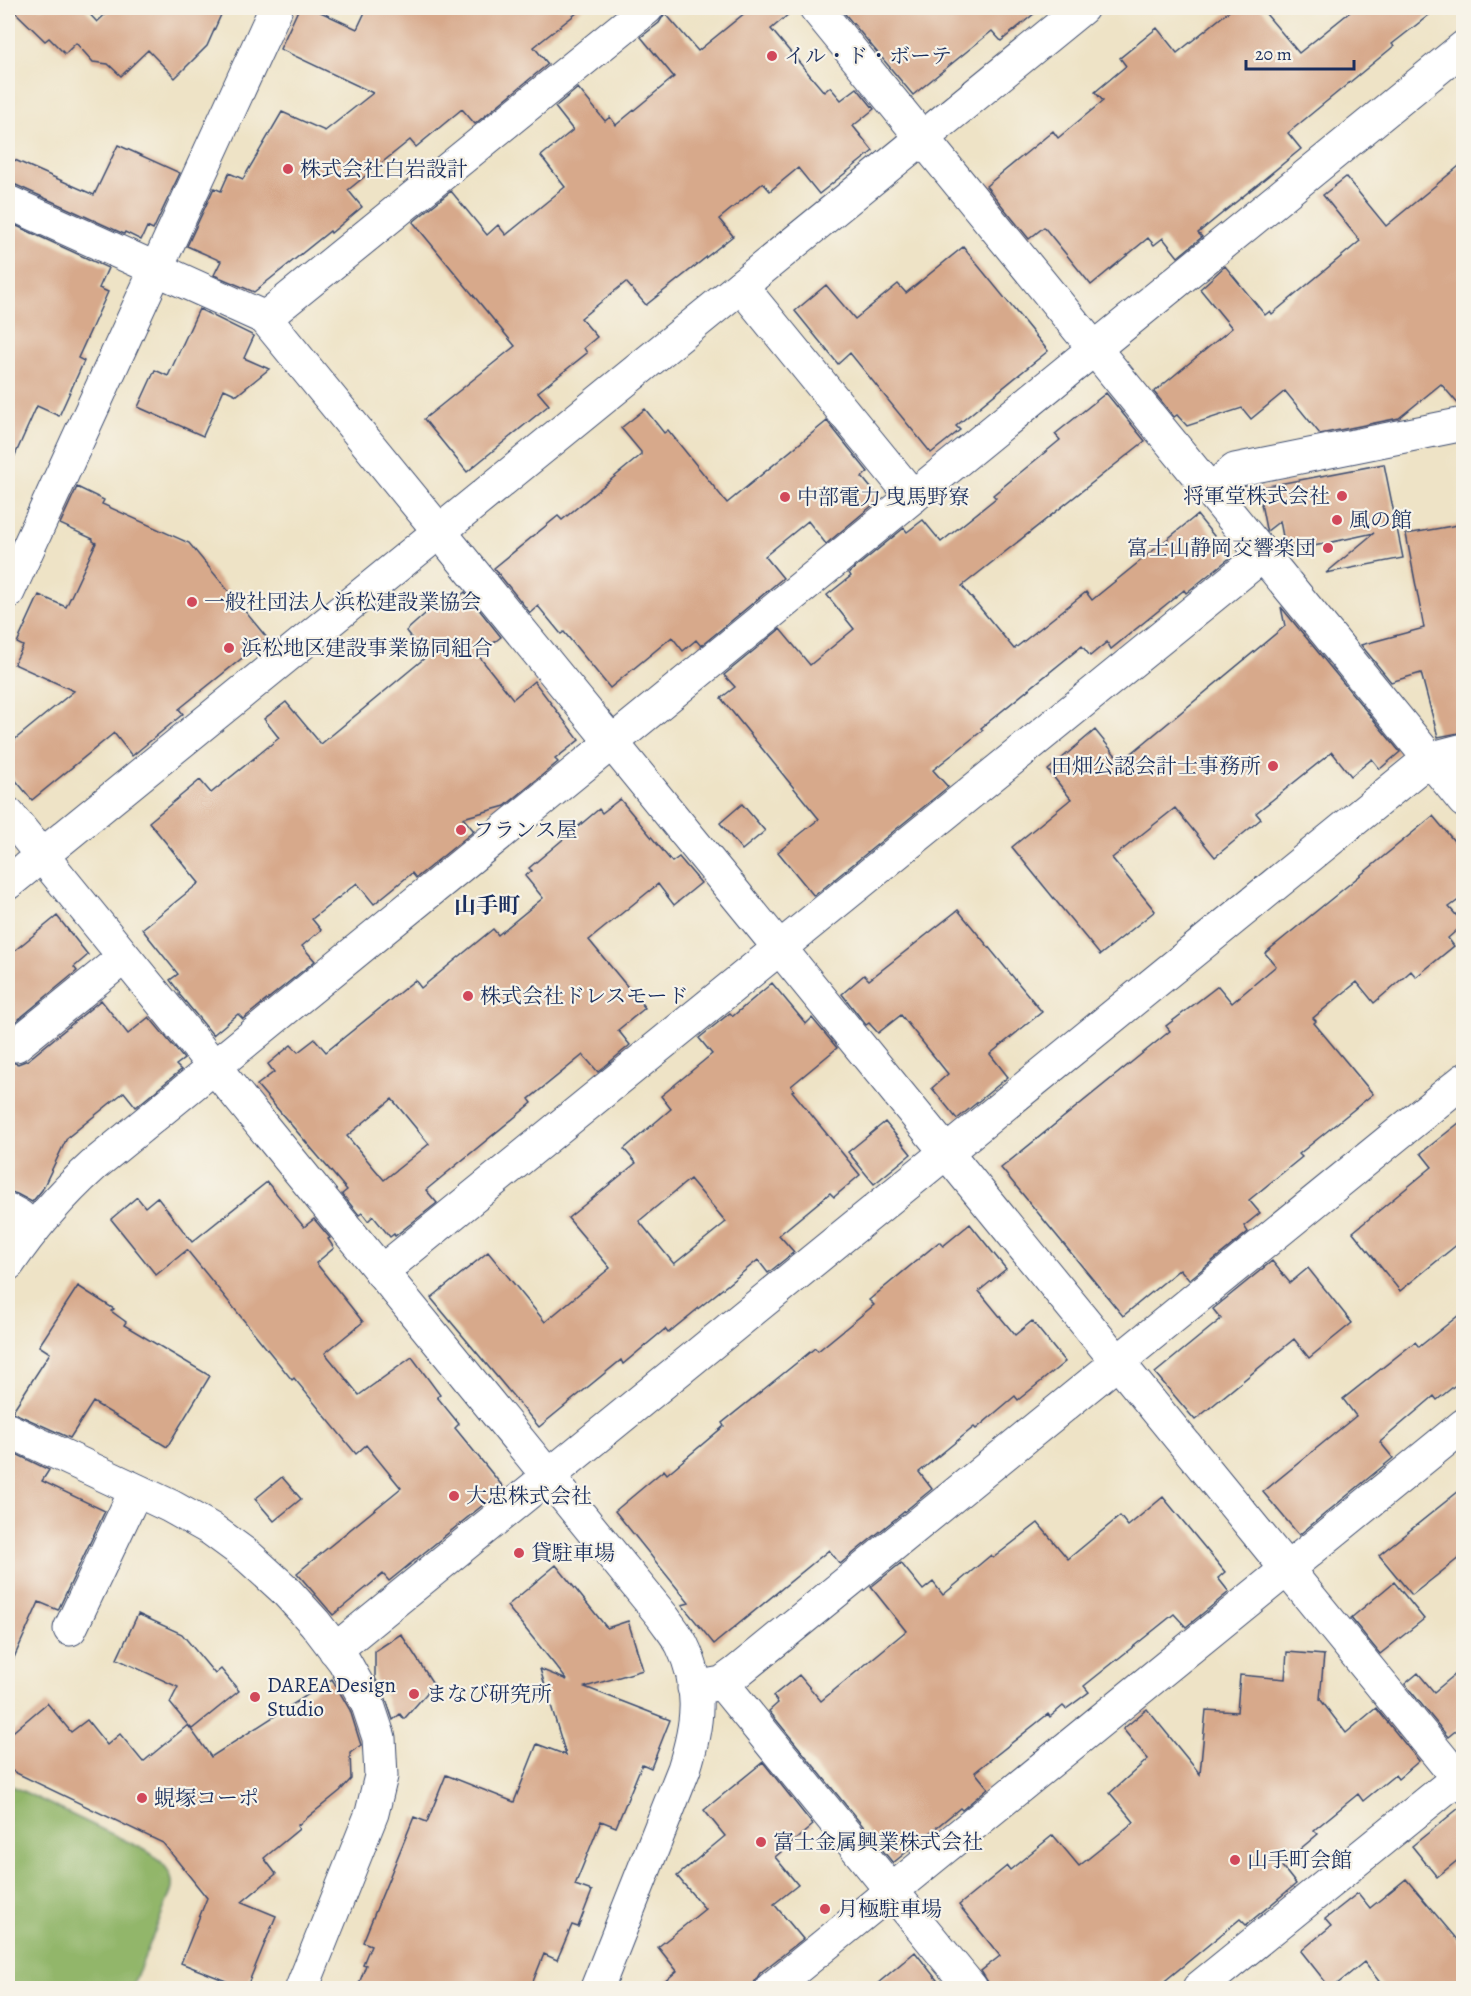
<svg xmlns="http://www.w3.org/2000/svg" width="1471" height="1996" font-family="Alegreya,'Noto Serif JP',serif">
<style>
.forest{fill:#92b66b;stroke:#567264;stroke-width:1.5}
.building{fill:#d7a98b;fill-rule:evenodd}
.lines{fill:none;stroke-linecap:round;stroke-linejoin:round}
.minor-casing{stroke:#3b4a6e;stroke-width:35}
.tertiary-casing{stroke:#3b4a6e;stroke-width:35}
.minor{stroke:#fff;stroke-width:33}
.tertiary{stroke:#fff;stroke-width:33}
.poi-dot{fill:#d1495b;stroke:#f7f3e8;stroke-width:2}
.labels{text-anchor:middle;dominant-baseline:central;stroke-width:4.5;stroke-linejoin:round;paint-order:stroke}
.poi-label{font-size:21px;fill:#1b2f5e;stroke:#f7f3e8;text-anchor:start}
.neighbourhood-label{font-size:22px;font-weight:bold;fill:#1b2f5e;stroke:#f7f3e8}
</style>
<rect width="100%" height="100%" fill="#f7f3e8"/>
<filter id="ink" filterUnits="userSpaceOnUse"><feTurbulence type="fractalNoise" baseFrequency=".0167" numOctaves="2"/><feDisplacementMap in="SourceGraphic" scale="12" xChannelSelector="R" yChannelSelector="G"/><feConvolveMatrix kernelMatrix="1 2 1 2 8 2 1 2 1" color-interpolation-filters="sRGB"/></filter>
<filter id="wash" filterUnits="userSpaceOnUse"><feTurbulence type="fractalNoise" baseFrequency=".008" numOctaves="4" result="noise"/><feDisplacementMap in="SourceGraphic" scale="24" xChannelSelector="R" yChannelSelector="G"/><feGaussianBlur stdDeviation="1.35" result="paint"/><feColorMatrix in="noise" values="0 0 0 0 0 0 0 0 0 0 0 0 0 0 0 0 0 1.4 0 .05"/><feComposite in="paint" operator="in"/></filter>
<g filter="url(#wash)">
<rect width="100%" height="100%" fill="#eee3c6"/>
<path class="forest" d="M8,1784L143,1849C158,1857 175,1871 172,1889L132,1988H8Z"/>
<g id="blocks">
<path class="building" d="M11,8H84L97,22L112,8H224L207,46L175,78L148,50L121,76L108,64L93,62L76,43L65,54L49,38L45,41Z
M299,8H312L357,29L367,8H583L534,47L548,64L475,124L462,109L416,147L410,140L348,190L362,207L331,233L330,231L254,292L214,275L221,261L187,246L214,188L221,191L229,173L243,179L282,112L325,131L373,93L280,49Z
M751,8H796L771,29L824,92L830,87L841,100L857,88L874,109L853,126L873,151L819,194L798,168L770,191L763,183L719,219L733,236L646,305L626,282L581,318L597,337L584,348L587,353L538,392L549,405L467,472L424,419L515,346L413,222L451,191L487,235L498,225L506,235L565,187L541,156L573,130L555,107L578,88L605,121L610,117L616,125L674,77L641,37L659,23L665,13L698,51Z
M840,8H1041L1001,41L992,31L913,95Z
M1233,8H1261L1299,53L1355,8H1438L1392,44L1394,46L1288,133L1301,149L1198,233L1202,237L1178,257L1163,238L1154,245L1148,238L1091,285L1044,227L1029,239L986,186L1053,131L1058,138L1103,101L1095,92L1126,66L1120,58L1157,28L1177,53Z
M118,145L180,173L153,230L147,227L141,240L125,232L124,234L16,185L8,183V157L94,195Z
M1464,162V406H1460L1441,384L1399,418L1320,434L1285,391L1251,419L1242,408L1187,426L1177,415L1174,417L1154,392L1232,328L1200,289L1225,266L1265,315L1270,311L1272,314L1360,241L1323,195L1346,177L1386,226Z
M8,222L108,268L99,288L108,292L78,358L84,361L59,416L37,406L8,471Z
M963,247L1048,351L956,426L960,430L931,453L850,353L838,364L795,311L826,285L855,319L898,284L906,293Z
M199,309L254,336L244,358L269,369L237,395L224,389L203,436L138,407L155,370L168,376Z
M1106,393L1145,441L962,586L1014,649L1086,592L1092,600L1197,515L1231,557L1186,593L1184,590L1111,649L1107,642L1090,656L1082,646L981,728L983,730L933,770L948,787L814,896L778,852L819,819L721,698L735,687L724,675L780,629L810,665L854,629L827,595L851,576L849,573L904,528L907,532L923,520L941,542L996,498L993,495L1060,440L1055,434Z
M645,409L664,433L668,430L727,503L827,421L868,472L862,477L880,499L826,544L808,521L765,556L783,578L701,646L696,640L683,651L672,637L610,688L564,632L561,634L538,606L530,613L494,568L558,516L562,520L641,455V452L621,428Z
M1384,464L1403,558L1326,573L1374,533L1286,552L1280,521L1267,531L1266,529L1258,488Z
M77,487L104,500L102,504L189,543L267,638L179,709L183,714L132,756L114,733L32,800L8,771V745L74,691L14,664L23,646L17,643L39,595L66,607L96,543L93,541V539L60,524Z
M1464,524V732L1438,737L1421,673L1391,682L1361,645L1424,628L1406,534Z
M465,592L501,637L478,655L513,699L534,681L579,740L555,759L558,762L505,806L463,818L474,831L416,878L412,873L374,904L357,883L312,919L321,930L302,946L315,961L243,1019L238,1014L213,1035L179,994L180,993L170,980L178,974L142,929L199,883L149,822L200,780L211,793L279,738L264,719L286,702L321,744L426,657L406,631L435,605L438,609L457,593L460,596Z
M1281,607L1400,752L1380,769L1372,759L1351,776L1332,752L1256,813L1261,819L1215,857L1175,808L1112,858L1155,911L1100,955L1012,847L1071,799L1048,770L1095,730L1121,762L1285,626Z
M620,799L672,862L679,857L701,883L674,905L658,884L589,940L645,1008L618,1030L630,1045L598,1072L583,1055L529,1099L532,1103L426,1190L437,1203L395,1236L394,1234L390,1237L373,1216L368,1221L362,1213L359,1215L342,1194L347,1190L257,1085L274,1072L268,1064L291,1045L298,1052L315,1039L326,1052L415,980L421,988L493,929L498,935L543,898L525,876L532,871L529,868L599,809L602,813ZM392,1099L429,1144L384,1180L347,1136Z
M742,804L765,831L742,850L720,823Z
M1433,816L1464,853V896L1449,907L1464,924L1448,938L1454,946L1416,977L1411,971L1374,1003L1357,982L1313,1018L1316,1021L1314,1023L1373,1094L1299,1154L1302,1157L1249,1200L1260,1213L1244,1226L1248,1232L1189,1280L1180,1269L1123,1316L1001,1168L1170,1031L1166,1026L1218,986L1232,1003L1276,966L1265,953Z
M958,910L1042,1012L990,1054L1008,1077L957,1119L932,1088L948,1074L901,1015L878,1033L869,1023L866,1025L842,994L864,975L869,980Z
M57,916L88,955L74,967L77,971L8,1028V956Z
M772,983L806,1024L812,1018L837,1048L791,1086L794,1090L792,1091L860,1175L834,1197L830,1193L779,1235L794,1252L768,1273L758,1260L668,1333L665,1329L623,1364L621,1360L539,1427L431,1298L488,1252L545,1322L610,1268L568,1218L636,1163L624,1149L671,1109L661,1096L712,1054L699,1038L730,1013L733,1016ZM690,1179L726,1222L674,1264L639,1221Z
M101,1000L128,1034L149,1017L184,1059L176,1065L181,1070L136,1107L124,1092L67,1138L42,1190L32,1202L17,1194L8,1191V1061L18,1064L28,1060Z
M1464,1119V1239L1400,1291L1353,1232L1432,1167L1421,1153Z
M885,1122L911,1154L874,1184L848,1152Z
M267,1182L304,1227L314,1219L330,1238L328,1239L334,1248L316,1263L363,1322L325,1353L359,1395L412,1357L440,1395L437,1397L459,1424L455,1428L504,1488L389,1581L383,1574L333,1615L297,1573L401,1488L366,1445L356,1454L294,1378L292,1380L187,1250L156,1275L111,1219L137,1197L145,1207L157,1197L192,1242Z
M970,1224L1006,1269L979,1291L1015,1335L1032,1321L1065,1362L1018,1400L1015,1396L976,1429L974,1427L919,1472L932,1489L840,1564L829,1550L714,1644L682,1605L689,1603L615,1511L664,1470L667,1474L724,1426L722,1423L815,1348L818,1351L874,1305L869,1300L939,1242L943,1246Z
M1272,1261L1290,1283L1308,1268L1352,1323L1309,1358L1294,1339L1195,1420L1155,1373L1221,1319L1213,1309Z
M78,1286L114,1309L111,1311L126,1322L124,1325L210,1376L167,1447L93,1402L70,1438L12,1412L50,1353L39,1346Z
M1464,1311V1378L1437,1400L1434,1396L1380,1442L1393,1458L1299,1535L1263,1492L1356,1416L1343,1399L1415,1342L1419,1347Z
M8,1450L49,1470L42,1481L105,1511L58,1610L39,1602L8,1671Z
M282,1477L301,1499L274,1521L255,1499Z
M1464,1487V1554L1412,1595L1379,1555Z
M1163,1497L1225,1572L1218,1578L1229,1592L1186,1627L1174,1614L1084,1686L1089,1692L1066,1709L1063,1706L1050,1717L1048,1714L975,1772L988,1788L962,1810L960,1808L893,1863L769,1711L778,1703L773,1696L799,1675L821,1701L906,1631L871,1587L901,1563L923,1590L933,1582L943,1595L991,1555L993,1558L1038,1523L1068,1559L1120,1516L1128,1526Z
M556,1565L607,1628L628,1621L643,1670L585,1687L670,1720L651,1768L642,1764L616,1827L601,1821L575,1885L592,1891L578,1927L572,1925L557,1960L544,1954L530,1989H357L366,1965L363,1964L371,1945L363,1942L414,1817L427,1822L446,1775L514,1802L537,1744L566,1755L540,1669L567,1680L507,1606Z
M1394,1582L1424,1619L1380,1654L1351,1618Z
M138,1614L182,1634L215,1674L221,1669L239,1691L192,1729L188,1725L211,1757L332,1679L350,1710L360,1742L361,1745L350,1753L351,1779L340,1791L297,1826L299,1829L264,1858L276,1874L242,1902L276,1916L246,1989L181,1963L207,1898L163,1843L8,1769V1736L47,1703L71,1732L87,1720L107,1745L120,1734L143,1762L188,1725L170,1703L178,1687L117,1659Z
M401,1634L434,1685L404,1719L400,1714L393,1720L385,1696L375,1678V1651Z
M1287,1652L1324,1655L1320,1699L1346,1733L1376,1708L1419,1761L1398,1779L1395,1775L1363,1801L1358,1794L1314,1830L1318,1834L1281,1865L1296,1884L1246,1925L1240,1919L1155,1989H989V1984L981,1971L1000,1956L959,1905L1007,1866L1010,1870L1053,1835L1079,1866L1134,1822L1110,1793L1148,1759L1123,1729L1147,1709L1200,1774L1206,1710L1237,1712L1240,1675L1285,1679Z
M1464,1667V1724L1448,1737L1405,1684L1418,1673L1434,1692Z
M763,1762L813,1825L775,1857L798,1885L774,1904L803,1939L760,1973L754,1983L747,1989H656L677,1971L658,1947L705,1909L677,1876L725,1836L704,1810Z
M1464,1804V1855L1437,1877L1412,1846Z
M1406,1879L1464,1948V1989H1385L1364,1962L1331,1989L1301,1951L1331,1926L1325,1919L1358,1893L1370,1908Z
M915,1952L944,1989H871Z"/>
</g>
</g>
<g filter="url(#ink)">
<use href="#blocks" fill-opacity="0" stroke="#3b4a6e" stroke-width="1.5"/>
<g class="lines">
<defs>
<path id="minor" d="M816,8L1464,801
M8,202L265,318L1464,1786
M741,286L913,497
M265,318L647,8
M1210,491L1235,470L1464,424
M16,1045L124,957
M8,1210L19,1216L33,1228
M8,1264C33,1227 61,1195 94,1165L1464,47
M381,1272L1263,555
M8,1430L170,1506L211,1529L249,1557L284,1589L315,1623L344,1661L367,1702L379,1738L381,1776L372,1813L302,1988
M70,1629L136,1490
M335,1650L1429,759L1464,750
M722,1683L971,1988
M694,1688L722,1683L737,1672L1464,1080
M772,1988L1464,1425
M1199,1988L1464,1773"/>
<path id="tertiary" d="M8,592L276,8
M8,814L663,1617C669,1626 677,1635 682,1645C703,1688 698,1725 684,1769L597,1988
M8,883L1082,8"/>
</defs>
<use href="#minor" class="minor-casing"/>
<use href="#tertiary" class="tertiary-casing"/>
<use href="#minor" class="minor"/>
<use href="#tertiary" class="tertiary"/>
</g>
</g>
<g class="poi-dot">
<circle cx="772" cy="56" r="6"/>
<circle cx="288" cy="169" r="6"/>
<circle cx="1342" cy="496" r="6"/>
<circle cx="785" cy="497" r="6"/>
<circle cx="1337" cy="520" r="6"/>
<circle cx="1328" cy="548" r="6"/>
<circle cx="192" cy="602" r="6"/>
<circle cx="229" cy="648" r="6"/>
<circle cx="1273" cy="766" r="6"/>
<circle cx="461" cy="830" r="6"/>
<circle cx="468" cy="996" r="6"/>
<circle cx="454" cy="1496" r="6"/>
<circle cx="519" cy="1553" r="6"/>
<circle cx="414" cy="1694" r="6"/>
<circle cx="255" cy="1697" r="6"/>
<circle cx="142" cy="1798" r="6"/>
<circle cx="761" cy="1842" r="6"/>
<circle cx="1235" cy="1860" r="6"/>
<circle cx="825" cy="1909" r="6"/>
</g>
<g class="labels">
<g class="poi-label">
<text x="784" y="56">イル・ド・ボーテ</text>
<text x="300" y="169">株式会社白岩設計</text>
<text x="1330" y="496" text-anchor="end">将軍堂株式会社</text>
<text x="797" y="497">中部電力 曳馬野寮</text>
<text x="1349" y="520">風の館</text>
<text x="1316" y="548" text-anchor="end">富士山静岡交響楽団</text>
<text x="204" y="602">一般社団法人 浜松建設業協会</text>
<text x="241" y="648">浜松地区建設事業協同組合</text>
<text x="1261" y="766" text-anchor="end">田畑公認会計士事務所</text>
<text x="473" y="830">フランス屋</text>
<text x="480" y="996">株式会社ドレスモード</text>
<text x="466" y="1496">大忠株式会社</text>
<text x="531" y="1553">貸駐車場</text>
<text x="267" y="1685">DAREA Design<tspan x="267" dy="24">Studio</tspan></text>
<text x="426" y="1694">まなび研究所</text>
<text x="154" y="1798">蜆塚コーポ</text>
<text x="773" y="1842">富士金属興業株式会社</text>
<text x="1247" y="1860">山手町会館</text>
<text x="837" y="1909">月極駐車場</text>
</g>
<g class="neighbourhood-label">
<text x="487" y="906">山手町</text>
</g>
</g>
<rect width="1471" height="1996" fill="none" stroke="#f7f3e8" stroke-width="30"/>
<path d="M1246 60v9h108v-9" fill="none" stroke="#1b2f5e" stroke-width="3"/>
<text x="1255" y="60" font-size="18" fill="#1b2f5e" stroke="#f7f3e8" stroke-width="4.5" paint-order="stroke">20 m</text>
</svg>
